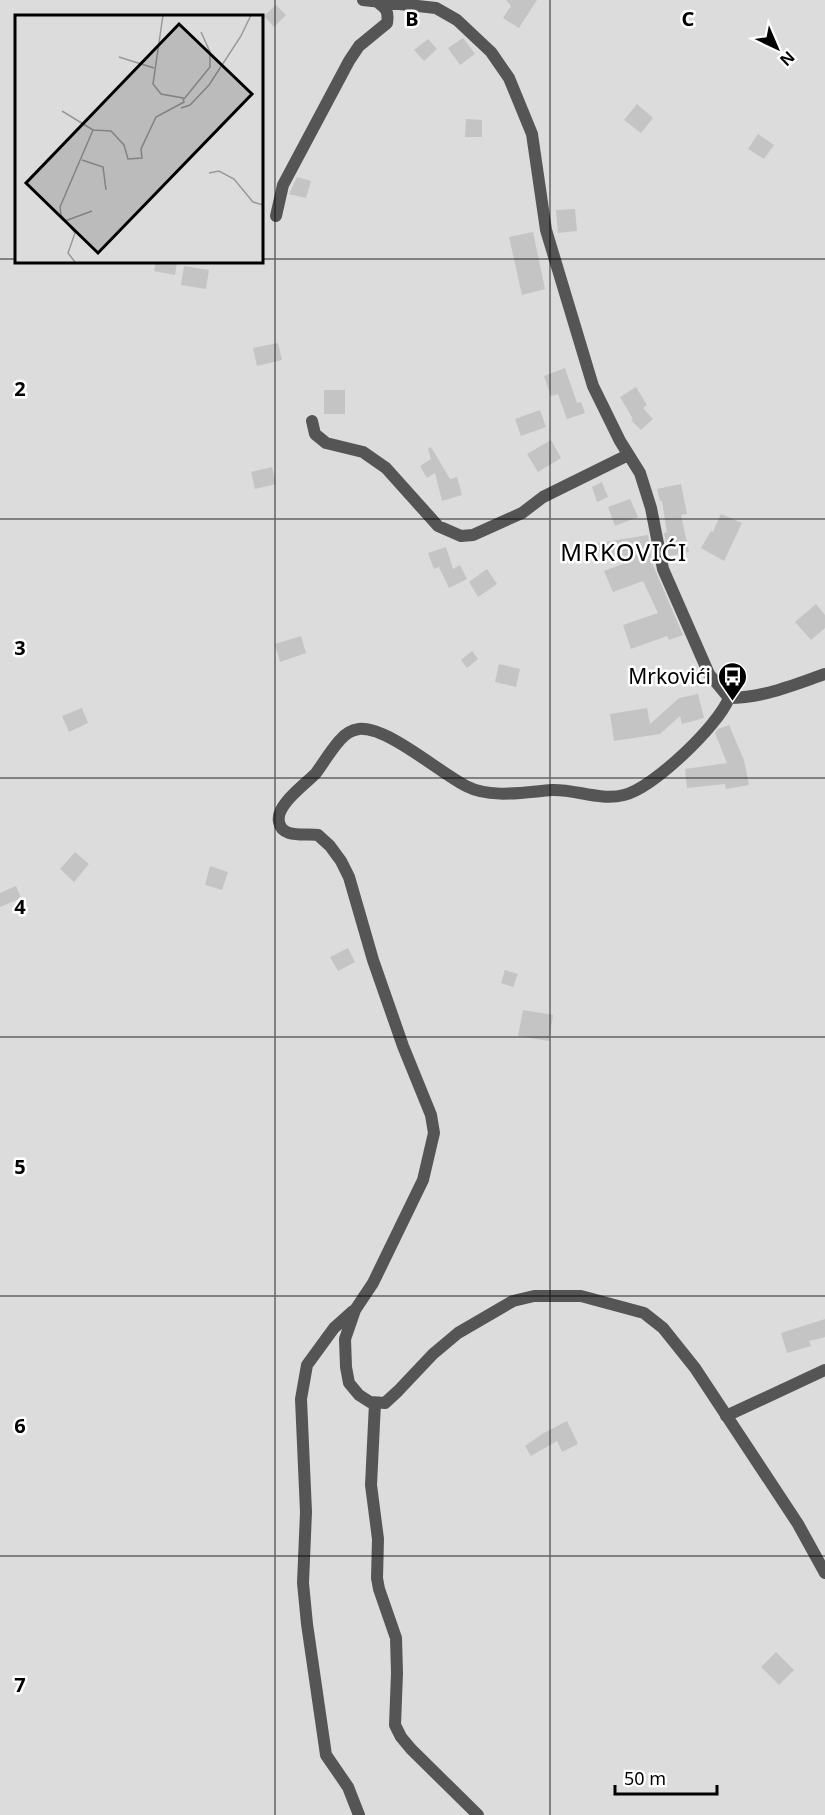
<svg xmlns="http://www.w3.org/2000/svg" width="825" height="1815" font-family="'Noto Sans',sans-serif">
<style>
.green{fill:#dcdcdc;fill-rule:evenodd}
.building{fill:#c4c4c4}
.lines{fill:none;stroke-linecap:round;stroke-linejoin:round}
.street{stroke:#555;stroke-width:12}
.grid{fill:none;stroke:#000;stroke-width:1.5;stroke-opacity:0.55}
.labels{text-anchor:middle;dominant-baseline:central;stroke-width:5;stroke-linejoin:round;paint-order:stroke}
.poi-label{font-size:21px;fill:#000;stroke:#fff;text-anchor:end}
.quarter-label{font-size:24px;letter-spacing:1.5px;fill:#000;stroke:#fff}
.inset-road{fill:none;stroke:#999;stroke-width:1.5}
.view{fill:#000;fill-opacity:0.15;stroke:#000;stroke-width:3}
.inset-edge{fill:none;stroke:#000;stroke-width:3}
.grid-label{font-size:20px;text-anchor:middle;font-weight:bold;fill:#000;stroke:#fff;stroke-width:5;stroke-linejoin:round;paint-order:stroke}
</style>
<rect width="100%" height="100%" fill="#fff"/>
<path class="green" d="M0,0H825V1815H0ZM16,16H261V261H16Z"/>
<path class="building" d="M506,0H537L519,28L503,18L511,6Z
M276,5L286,15L274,27L264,16Z
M463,38L475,54L460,65L448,48Z
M428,39L437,49L424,61L414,50Z
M637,104L653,118L641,133L624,120Z
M466,119L482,120V137H465Z
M758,134L774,145L764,159L748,149Z
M297,177L311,181L306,198L289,194Z
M575,209L577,231L558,233L556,210Z
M533,232L545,289L522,295L509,237Z
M156,261L177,262L175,275L154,271Z
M184,266L209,270L206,289L181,285Z
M278,343L282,360L257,366L253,348Z
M565,368L577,403L581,402L585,413L567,419L558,394L551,396L544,376Z
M636,387L647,405L643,408L653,419L641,430L631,420L633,419L620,397Z
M324,390H345V414H324Z
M540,410L546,427L521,436L515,419Z
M551,440L561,458L538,472L527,454Z
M431,447L450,479L457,477L462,495L442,501L435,473L427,478L420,466L431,459L428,449Z
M272,467L276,484L255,489L251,472Z
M602,482L608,497L597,502L592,487Z
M681,484L687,514L681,515L689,552L669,556L664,533L667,532L662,501H660L657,489Z
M630,499L638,517L615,526L608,507Z
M721,514L742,523L724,561L701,548L711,531L713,532Z
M648,535L652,563L683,635L669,640L667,636L631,649L623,625L658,613L643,581L613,592L604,571L631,561L580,546Z
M446,547L453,569L460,565L467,579L449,588L439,567L434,569L428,553Z
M487,569L497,584L478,597L469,582Z
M816,604L825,615V628L811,640L795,622Z
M301,636L306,653L280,662L275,644Z
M472,651L478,659L467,668L461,660Z
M499,664L520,669L516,687L495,682Z
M698,694L704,718L682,724L680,716L660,734L614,741L610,714L647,708L650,724L679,698Z
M82,708L88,723L69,732L62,716Z
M729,725L744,760L749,785L726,789L725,784L687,788L685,769L727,763L715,733L718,729Z
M75,852L89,864L74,882L60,869Z
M210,866L228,872L222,890L205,885Z
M16,886L21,898L0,907V893Z
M348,948L355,962L338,971L330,957Z
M505,970L518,974L513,987L501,983Z
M523,1010L553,1015L549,1041L518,1036Z
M825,1319V1337L809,1341L811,1346L787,1353L781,1333Z
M567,1421L578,1444L562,1452L557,1441L531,1456L525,1446L542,1434Z
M776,1652L794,1670L779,1685L761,1667Z"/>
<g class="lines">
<path class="street" d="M363,0L436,8L457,20L491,52L509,78L532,134L546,230L593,386L620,441L640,473L651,508L663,569L709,674L729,698C718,726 653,788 624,795C600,801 575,789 552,790C525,792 491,799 466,786C440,773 387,726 359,729C352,730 345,734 340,740C331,750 324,762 316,773C306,784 275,805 279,822C282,839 305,833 318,835L330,846L341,861L349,877L373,960L403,1046L431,1115L434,1133L423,1180L373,1283L355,1310L345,1339L346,1367L349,1383L359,1395L370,1402L385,1403L398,1391L433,1354L458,1333L513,1301L534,1296H581L644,1313L663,1328L695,1368L798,1524L825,1573
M276,216L283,185L349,61L359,46L387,23C389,11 386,8 376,1
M312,421L315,434L326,443L363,452L386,468L438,526L461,536L473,535L522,513L543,497L628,455
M729,698C763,698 793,685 825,674
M353,1311L334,1328L307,1365L301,1399L306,1512L303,1583L307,1624L326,1755L348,1787L359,1815
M375,1403L371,1485L378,1539L377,1578L379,1589L396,1638L397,1673L395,1725L401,1737L411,1749L478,1815
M726,1416L825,1370"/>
</g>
<path class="grid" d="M275,0V1815M550,0V1815M0,259H16M261,259H825M0,519H825M0,778H825M0,1037H825M0,1296H825M0,1556H825"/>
<defs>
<symbol id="bus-pin" viewBox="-11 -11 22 30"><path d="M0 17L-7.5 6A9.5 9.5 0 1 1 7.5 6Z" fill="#000" stroke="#fff"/><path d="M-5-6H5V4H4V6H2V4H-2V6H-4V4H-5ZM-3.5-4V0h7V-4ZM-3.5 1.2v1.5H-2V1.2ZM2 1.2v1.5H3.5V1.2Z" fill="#fff"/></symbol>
</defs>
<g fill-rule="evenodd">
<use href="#bus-pin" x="716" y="660" width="33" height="45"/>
</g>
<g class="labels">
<g class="poi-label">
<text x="711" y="676">Mrkovići</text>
</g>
<g class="quarter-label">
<text x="624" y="551">MRKOVIĆI</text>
</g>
</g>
<g transform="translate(15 15)">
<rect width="248" height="248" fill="#fff"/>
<path d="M0,0H247V247H0Z" fill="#dcdcdc"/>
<path class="inset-road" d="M104,42L139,53M169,84L195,52V37L186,17M166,93L175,90L194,70L226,21L236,0M47,96L78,115M67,145L88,152L91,175M194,158L204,156L219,164L238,187L248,190M50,206L77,196M60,247L53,238L60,218L46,200L45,192L78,115L96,116L109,130L113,144L127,143L126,134L141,102L169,87L168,83L146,79L138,69L148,0"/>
<path class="view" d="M164,9L237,79L83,238L11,168Z"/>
<rect width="248" height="248" class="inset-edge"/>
</g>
<g class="grid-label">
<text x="412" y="26">B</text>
<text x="688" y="26">C</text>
<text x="20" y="396">2</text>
<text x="20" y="655">3</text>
<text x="20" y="914">4</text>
<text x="20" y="1174">5</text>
<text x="20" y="1433">6</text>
<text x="20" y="1692">7</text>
</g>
<g transform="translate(777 48) rotate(136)" stroke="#ffffff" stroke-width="4.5" paint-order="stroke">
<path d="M0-4.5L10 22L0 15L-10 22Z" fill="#000000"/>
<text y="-9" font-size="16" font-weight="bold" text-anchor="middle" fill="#000000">N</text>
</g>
<path d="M615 1785v9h102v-9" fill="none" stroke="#000000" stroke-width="3"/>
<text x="624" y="1785" font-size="18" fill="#000000" stroke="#ffffff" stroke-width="4.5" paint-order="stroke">50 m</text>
</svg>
